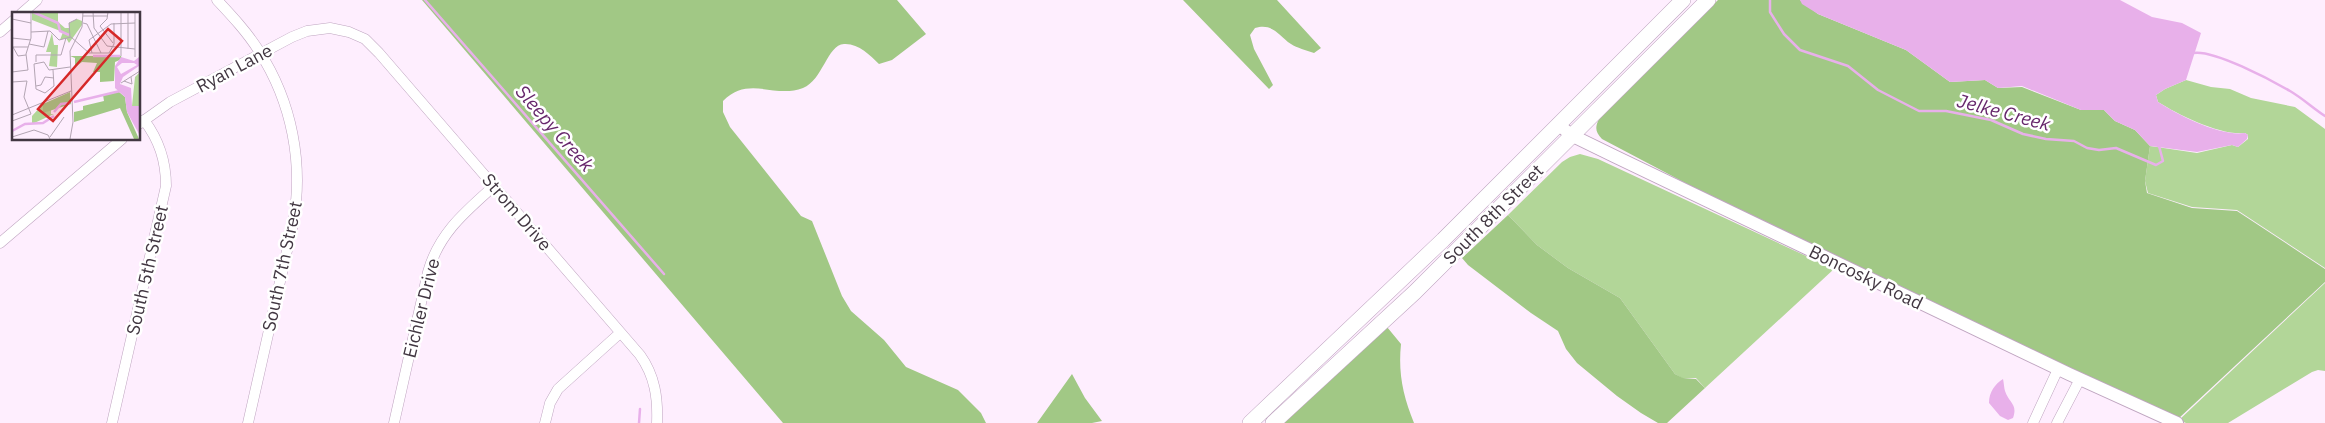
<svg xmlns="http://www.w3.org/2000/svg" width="2325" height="423" font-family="'IBM Plex Sans',sans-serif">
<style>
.green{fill:#b2d698}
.forest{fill:#a1c885}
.water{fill:#e8b0ea}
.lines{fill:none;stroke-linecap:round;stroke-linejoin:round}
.stream{stroke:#e8b0ea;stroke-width:2.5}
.minor-casing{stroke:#bfa5c0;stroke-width:11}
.tertiary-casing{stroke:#bfa5c0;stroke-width:14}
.primary-casing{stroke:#bfa5c0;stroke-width:16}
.minor{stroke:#fff;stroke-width:10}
.tertiary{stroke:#fff;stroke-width:12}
.primary{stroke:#fff;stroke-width:15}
.labels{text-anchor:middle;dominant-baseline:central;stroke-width:5;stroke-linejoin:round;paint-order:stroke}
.street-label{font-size:18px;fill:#423742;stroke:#fff}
.water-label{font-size:19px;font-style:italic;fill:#67276c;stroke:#fff}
.inset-river{fill:none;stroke:#e8b0ea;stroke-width:2.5}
.inset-road{fill:none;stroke:#b3a5b3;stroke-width:1}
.view{fill:#d62828;fill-opacity:0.15;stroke:#d62828;stroke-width:2.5}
.inset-edge{fill:none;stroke:#423742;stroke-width:2.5}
</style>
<rect width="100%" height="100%" fill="#feeefe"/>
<path class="green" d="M2186,80L2211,87L2230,89L2251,98L2295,107L2325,129V268L2237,210L2192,207L2148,193L2145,181L2150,146L2197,153L2232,145L2238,147L2248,139V135L2245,133C2221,136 2179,115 2158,102L2156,95L2165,89Z
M1580,154L1598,159L1834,269L1705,388L1696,378H1682L1675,374L1620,298L1568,268L1537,245L1508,215L1562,162L1570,157Z
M2325,283V371L2318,370L2312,372L2228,423H2186L2179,420Z"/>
<path class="forest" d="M422,0H897L926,34L892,60L879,64C870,55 858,43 844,44C827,45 823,80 803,88C774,99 749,75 723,101V112L730,127L801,216L812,221L842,296L851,311L884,340L906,367L958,390L981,413L986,423H783Z
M1183,0H1277L1321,48L1314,53C1306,50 1297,48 1291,44C1278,35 1273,23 1255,28L1250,35L1254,49L1273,85L1269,89Z
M1718,0H1800L1818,14L1906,50L1950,82L1985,80L1998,88L2022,87L2081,110H2104L2115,121L2135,130L2150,146L2145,181L2147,193L2192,208L2237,211L2325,269V282L2178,419L1729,206L1602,139C1595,132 1595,127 1599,119Z
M1508,215L1537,245L1568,268L1620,298L1675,374L1683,378L1696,379L1705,388L1667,423H1658L1641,413L1617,396L1577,363L1566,349L1558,331L1531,313L1468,265L1462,258Z
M1387,327L1401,344C1398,373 1403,396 1414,423H1283Z
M1072,374L1085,398L1102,421L1092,423H1037Z"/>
<path class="water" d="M1800,0H2120L2152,17L2182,23L2201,33L2186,80L2165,89L2156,95L2158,102C2178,115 2221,137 2245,133L2248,135L2247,139L2238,147L2232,145L2197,152L2150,146L2135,130L2115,121L2104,110H2081L2022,86L1998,88L1985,80L1950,82L1906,50L1818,14L1802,4Z
M2003,379C2004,383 2004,388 2005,391C2009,403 2018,404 2013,418L2008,420L2000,416L1989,403C1989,392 1995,384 2003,379Z"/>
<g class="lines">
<path class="stream" d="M425,0L664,274
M1770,0V12L1784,34L1800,50L1848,66L1878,90L1919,111H1946L1991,120L2023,134L2046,139L2074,141L2087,148L2099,150L2116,148L2156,165L2163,161L2159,146
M2193,53C2213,49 2271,80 2290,91C2302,98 2313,108 2325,116
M639,423L640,409"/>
<defs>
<path id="minor" d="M217,0C232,16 247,32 259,51C292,102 304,164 293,224L248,423
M21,14L37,0
M0,32L14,20
M139,124L170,102L292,37L307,31L330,28L349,32L365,39L379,53L640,355C655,376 658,398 657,423
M0,243L122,139
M112,423L166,186C166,160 159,140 144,120
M394,423L428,272C439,233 465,212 494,186
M545,423L550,403L558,389L620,333
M2033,423L2058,369
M2057,423L2080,379"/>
<path id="tertiary" d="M1558,124L1571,135L1614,156L2069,374L2177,423"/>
<path id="primary" d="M1250,423L1443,240L1683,0
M1273,423L1415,292L1708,0"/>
</defs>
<use href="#minor" class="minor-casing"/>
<use href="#tertiary" class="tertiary-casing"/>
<use href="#primary" class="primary-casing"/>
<use href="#minor" class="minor"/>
<use href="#tertiary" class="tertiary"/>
<use href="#primary" class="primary"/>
</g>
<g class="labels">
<g class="street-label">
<text transform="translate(234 68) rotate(-28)">Ryan Lane</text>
<text transform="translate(517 212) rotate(49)">Strom Drive</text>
<text transform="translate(1493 214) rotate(-45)">South 8th Street</text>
<text transform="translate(282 266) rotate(-78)">South 7th Street</text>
<text transform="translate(147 270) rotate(-77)">South 5th Street</text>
<text transform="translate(1866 277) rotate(26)">Boncosky Road</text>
<text transform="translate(421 308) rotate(-76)">Eichler Drive</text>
</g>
<g class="water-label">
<text transform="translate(2004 112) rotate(15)">Jelke Creek</text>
<text transform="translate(555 128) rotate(49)">Sleepy Creek</text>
</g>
</g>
<g transform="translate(12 12)">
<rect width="128" height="128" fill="#feeefe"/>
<path d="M20,0H46V10L53,16H57V11L65,7L70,9V13L57,31L54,26L48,28L51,20L20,8ZM40,21L42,33H46L45,55L37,54L39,40H34ZM127,61V96L120,94L123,65ZM31,92V101L39,97V102H42L20,112V104Z" fill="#b2d698"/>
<path d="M58,44H109L110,47L103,50L102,69L88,70V60H81L85,51L70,50L63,55V46ZM58,80L59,92L31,101V92ZM107,80L113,85L115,100L127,127H122L108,96L62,110V100L71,98V94L92,89L91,83Z" fill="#a1c885"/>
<path d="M109,45L122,49L127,45V54L111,65L108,72L119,76L120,94H127V122L115,100L113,85L103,76V54ZM110,51H122L125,53L109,62L105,55Z" fill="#e8b0ea" fill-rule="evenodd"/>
<path class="inset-river" d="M21,0L46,11L48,19L57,23M81,44H108M62,90L108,79M42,100L49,92L58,91M0,119L13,112L31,111L42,104"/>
<path class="inset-road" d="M81,0L82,16L95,34L123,37M96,0L95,7L88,14L101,31M109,0V44M71,4H96M0,7L19,11M71,11L75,12L89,41M19,20L38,19L47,28L59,25L77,41H97L102,32V11M58,25L57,11L65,7M0,26L19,28M17,32L32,35L36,19M116,37V0M80,41L77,28L99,12L123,11M14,43L6,44L1,35H16M123,45V0M24,50V43H49L54,26M0,60L16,58L14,42L19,26V0M112,69L120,72L119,65M0,70L15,69L12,85L19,102L0,109M109,71L128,59M24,74L29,73L33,65L42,66M33,81L24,77L22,52L32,50L37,58L58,55M33,81L42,74L41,58M0,103L59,79M0,125L22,118L36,123L38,127M38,125L52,105M58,127L61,110L58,39L70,15L71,0"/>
<path class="view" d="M96,17L110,29L41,109L26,97Z"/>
<rect width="128" height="128" class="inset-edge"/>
</g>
</svg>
